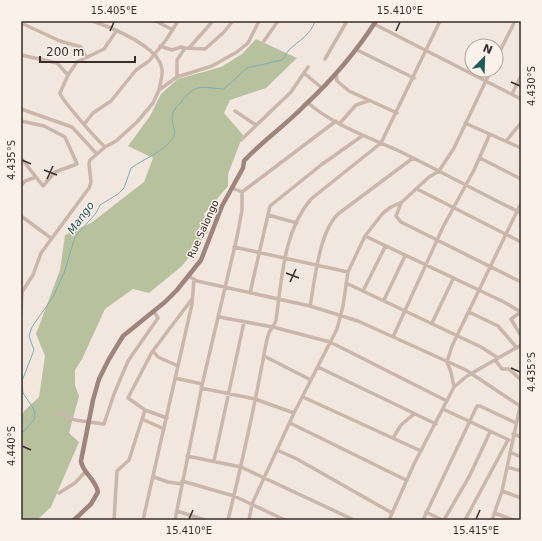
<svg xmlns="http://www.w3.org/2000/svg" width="542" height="541" font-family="'DejaVu Sans',sans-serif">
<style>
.green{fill:#b8c19e}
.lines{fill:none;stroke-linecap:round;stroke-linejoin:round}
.stream{stroke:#7dafae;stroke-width:1}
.street{stroke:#cab6aa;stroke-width:3.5}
.secondary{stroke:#9e857b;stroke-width:4.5}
.ticks{fill:none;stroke:#382d29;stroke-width:1.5}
.labels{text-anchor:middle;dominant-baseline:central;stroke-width:3;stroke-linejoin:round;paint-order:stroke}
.street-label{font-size:10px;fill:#382d29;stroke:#faf2ea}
.water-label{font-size:11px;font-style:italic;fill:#1f5959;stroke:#faf2ea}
.neatline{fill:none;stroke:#382d29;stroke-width:1.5}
.ticks-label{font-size:10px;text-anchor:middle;fill:#382d29}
</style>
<rect width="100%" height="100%" fill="#f2e7de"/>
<path class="green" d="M256,39L297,58L266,88L230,100L224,113L243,135L228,174V186L204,214L208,232L182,266L149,293L133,289L105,309L82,359L75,370V385L79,396L69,433L79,442L51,507L37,520H21V418L24,411L39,397L45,356L36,334L60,270L65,235L91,223L144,182L153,158L128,146L150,116L161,94L178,79L221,67L242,54Z"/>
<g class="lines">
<path class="stream" d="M21,434L34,420L35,413L33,408L23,393L22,381L34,350L29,336L32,327L53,297L64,273L75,237L96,213L100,205L118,194L124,188L131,168C145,158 162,153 173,138C178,131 171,125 172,117C172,111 177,107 181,102C197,82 202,88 224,89L247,68L282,60C285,57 286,53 289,50C299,40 311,35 315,21"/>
<path class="street" d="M93,21C112,28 159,46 162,69C163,75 160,84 159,90
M156,21L173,30
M520,21L521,22
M21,23L60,41L81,47L86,57
M374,24L521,99
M264,41L278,21
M160,46L172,50L181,47L185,48
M189,48L213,21
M357,50L414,78
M21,55L57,63L68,75
M325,59L347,21
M496,59L515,21
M304,73L322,88
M336,73L337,81L349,91L397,113
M177,77V60L185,48L205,49L223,33L233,21
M512,94L521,76
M308,103C334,125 368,137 399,151C440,171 480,193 521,213
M21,109L72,127L96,153
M235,111L256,125
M21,121L44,126L65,137L77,164L55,172L43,186L21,158
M85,123L93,113L111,101L136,70L149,61L166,40L178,21
M340,123L356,105L368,101
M465,123L521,148
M241,140L291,92L308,67
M506,141L521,123
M105,147C98,141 60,98 60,93L68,75L77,62L104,49L117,30
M480,158L521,179
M21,186L25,181L36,177
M232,188L242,192L336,121
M417,189L521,242
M401,203L396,216L401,222L521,282
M268,215L297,223
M21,216L51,238
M365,236L504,302L521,312L511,319L521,336
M234,247L348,272
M188,276L197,281L310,306L358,321L466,370L520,406
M346,283L481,347L498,358
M363,291L385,247
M250,293L270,206L321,165L362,136
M384,300L405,256
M310,306C315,280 319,232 338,214L413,158
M469,312L498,326L517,348
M21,314L22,292L33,275L41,253L89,188L91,182L89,164L90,160L105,147L116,141L137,122L153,103L159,90L177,77L212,66L237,52L248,43L259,21
M219,317L273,327L330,342L447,401
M432,323L453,279
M393,337L443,227L474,170L490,134
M153,351L158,357L178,366
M264,356L311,380
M495,360L502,369H509L521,380
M318,367L436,424
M175,378L202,384
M454,387L451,372L447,362L452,346L521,203
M201,388L255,399L294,413
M303,397L421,451
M443,409L509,440
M58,413L75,420L104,424L114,394L128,361L158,318L154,312
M167,418L145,410L128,398L152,352L192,299
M142,419L164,429
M290,423L406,480
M513,434L521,437
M393,438L401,425L414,414
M277,450L297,459L392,513
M510,452L521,457
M187,456L241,467L354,520
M214,461L244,322
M507,467L521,471
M154,477L168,482L182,484
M182,481L234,496L285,520
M502,491L521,498
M59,493L75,483L86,471
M177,511L205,520
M426,512L442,520
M495,513L513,520
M114,520L117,471L129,460L145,410
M143,520L192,304L194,279
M175,520L203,381L237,237L242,210V192
M228,520C241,467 253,413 263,360C264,354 267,339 269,333C271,328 275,325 276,320C282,279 283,232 311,199L381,143L440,21
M249,520L252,504L294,413L337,329L343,306L348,272L365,236L383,213L391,207L402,202L429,177L439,171L454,148L491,70
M389,520L414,464L454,387L467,376L521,345
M423,520L477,406H480L516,423
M444,520L470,475L490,432
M465,520L508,440
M492,520L502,491L521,402"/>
<path class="secondary" d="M74,520L91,504L98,492C96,480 82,472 81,461L93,400L99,379L109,359L123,336L165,302L177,290L201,260L222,206L243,168L244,161C262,141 286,125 305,105C332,80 356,52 376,21"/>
</g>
<path class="ticks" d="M110,31L114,22M396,31L400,22M511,82L520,86M22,160L31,164M44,170L57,175M47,179L53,166M286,273L299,278M290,282L296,269M511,368L520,372M22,446L31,450M189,519L193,510M476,519L480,510"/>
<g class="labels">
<g class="street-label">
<text transform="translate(203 229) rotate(-66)">Rue Salongo</text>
</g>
<g class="water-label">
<text transform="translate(81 218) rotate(-54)">Mango</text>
</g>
</g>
<rect width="542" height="541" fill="none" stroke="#faf2ea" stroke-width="44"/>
<g transform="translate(484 58) rotate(23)"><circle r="19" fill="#faf2ea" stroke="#aca39d"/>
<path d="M0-3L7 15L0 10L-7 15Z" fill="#1f5959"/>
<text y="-6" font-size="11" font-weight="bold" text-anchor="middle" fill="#382d29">N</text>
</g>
<path d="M40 56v6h95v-6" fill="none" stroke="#382d29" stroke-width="2"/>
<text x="46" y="56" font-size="12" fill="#382d29" stroke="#faf2ea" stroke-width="3" paint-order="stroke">200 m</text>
<rect x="22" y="22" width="498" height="497" class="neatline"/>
<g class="ticks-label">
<text x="114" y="14">15.405°E</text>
<text x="400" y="14">15.410°E</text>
<text transform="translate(531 86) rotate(-90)" y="4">4.430°S</text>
<text transform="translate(11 160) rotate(-90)" y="4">4.435°S</text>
<text transform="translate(531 372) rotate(-90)" y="4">4.435°S</text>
<text transform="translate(11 446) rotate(-90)" y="4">4.440°S</text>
<text x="189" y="534">15.410°E</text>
<text x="476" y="534">15.415°E</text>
</g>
</svg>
